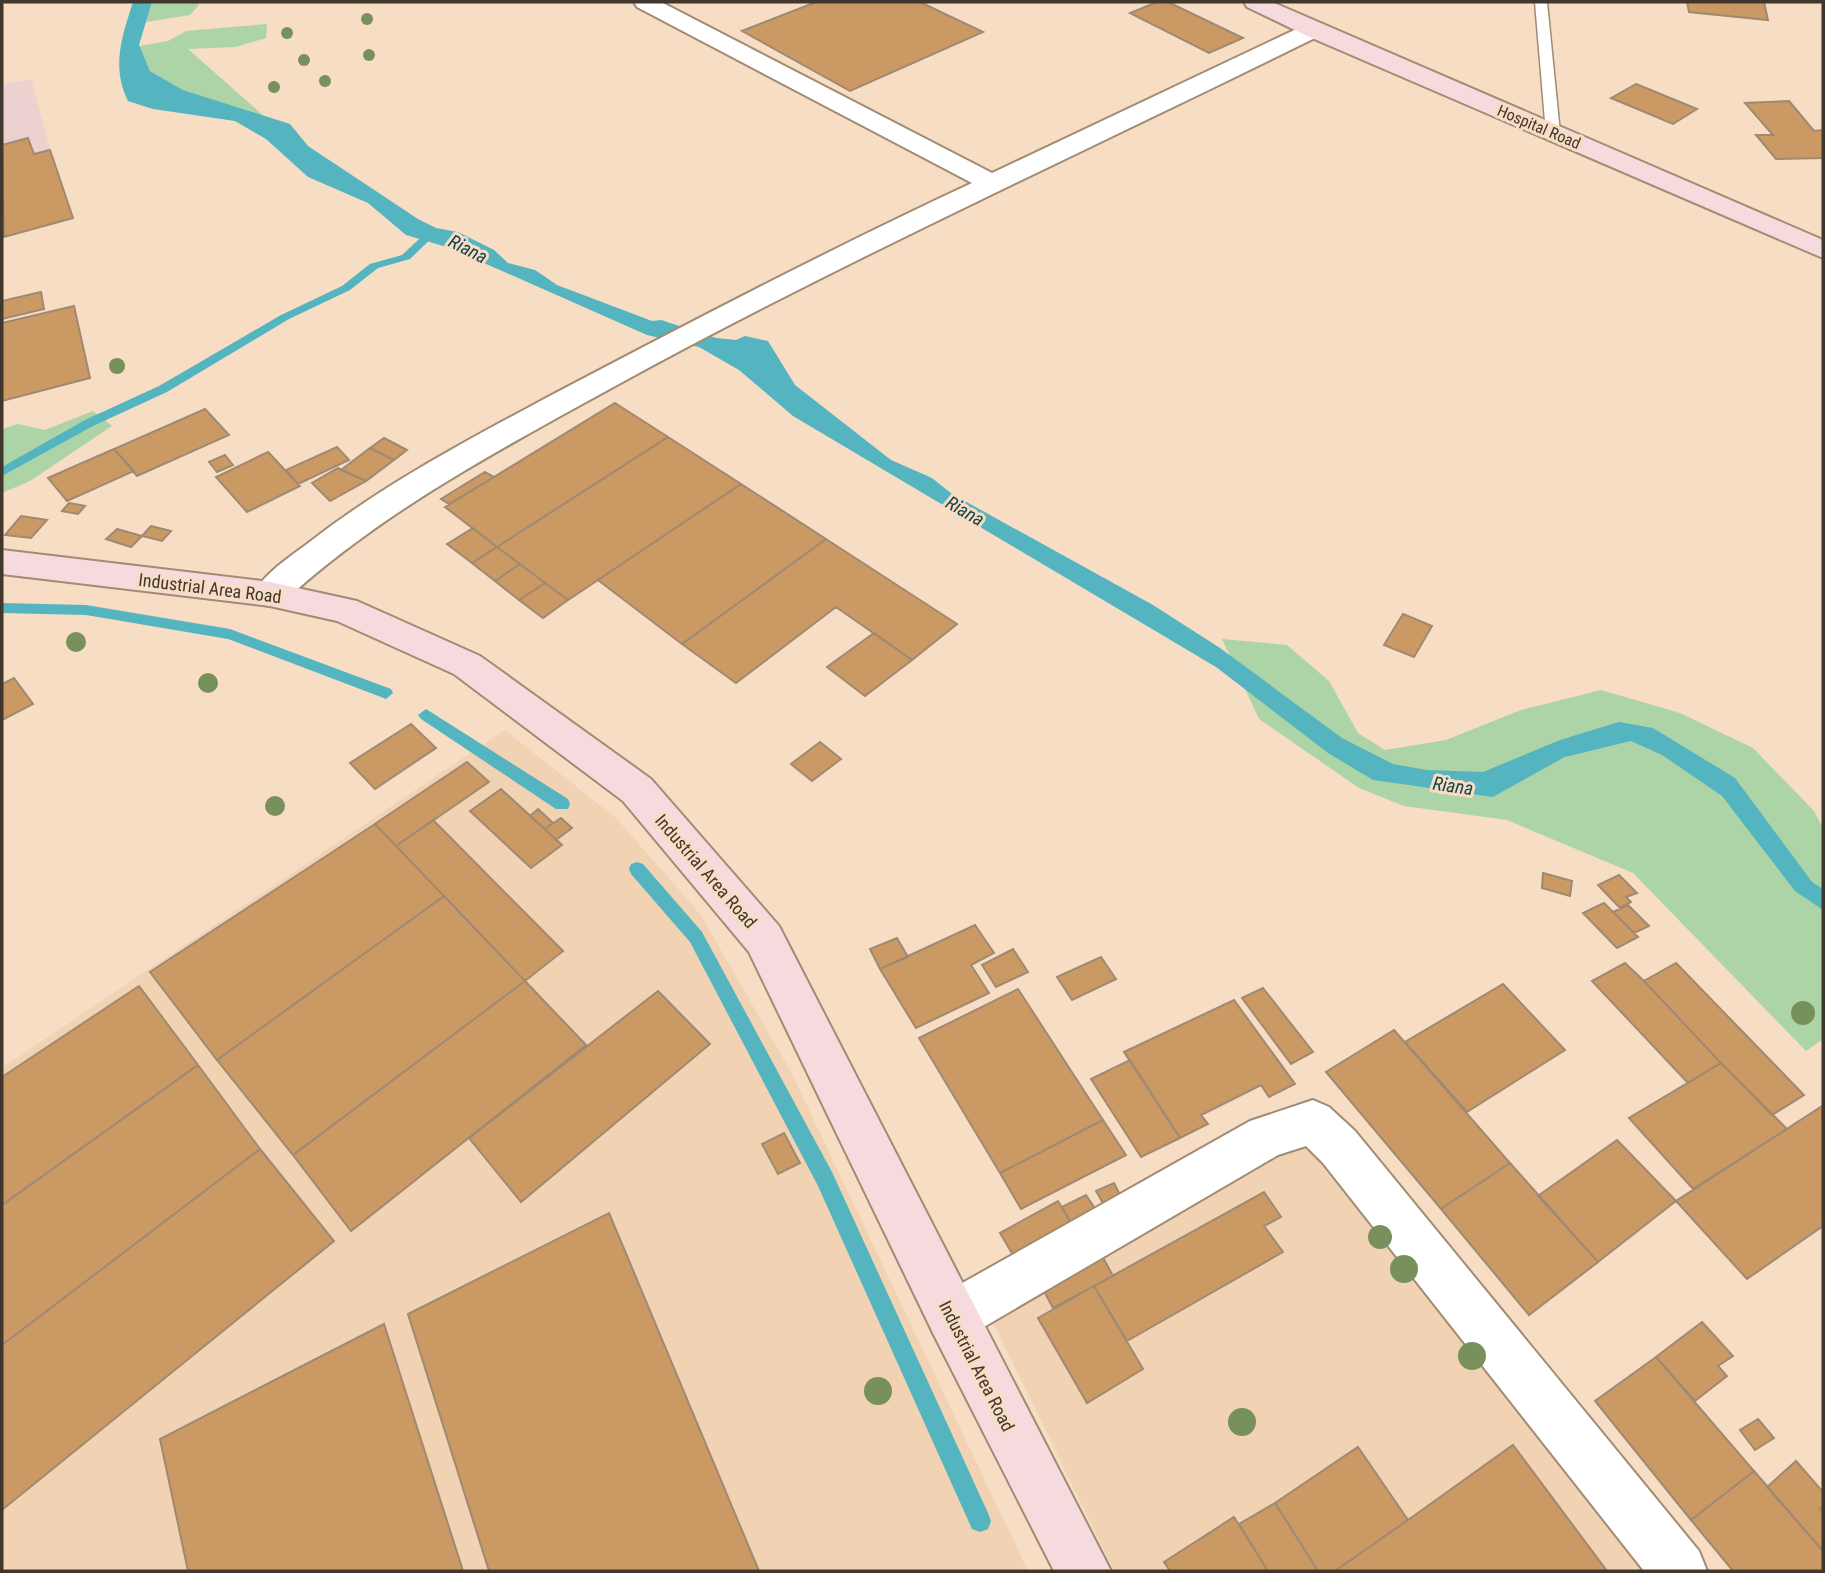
<svg xmlns="http://www.w3.org/2000/svg" width="1825" height="1573" font-family="'Roboto Condensed',sans-serif">
<style>
.commercial{fill:#ecd1d0}
.built{fill:#f1d2b3}
.green{fill:#add4a7;fill-rule:evenodd}
.water{fill:#54b5c0}
.lines{fill:none;stroke-linecap:round;stroke-linejoin:round}
.stream{fill:#54b5c0;fill-rule:evenodd}
.building{fill:#cb9a64;stroke:#a08972;stroke-width:2}
.lane-casing{stroke:#a28b73;stroke-width:3}
.street-casing{stroke:#a28b73;stroke-width:4}
.secondary-casing{stroke:#a28b73;stroke-width:4}
.lane{fill:#fff;fill-rule:evenodd}
.street{fill:#fff;fill-rule:evenodd}
.secondary{fill:#f6dbde;fill-rule:evenodd}
.tree{fill:#78915c}
.labels{text-anchor:middle;dominant-baseline:central;stroke-width:6;stroke-linejoin:round;paint-order:stroke}
.far-street-label{font-size:16px;fill:#41372d;stroke:#f6ddc4}
.street-label{font-size:18px;fill:#41372d;stroke:#f6ddc4}
.water-label{font-size:19px;font-style:italic;fill:#184449;stroke:#f6ddc4}
</style>
<rect width="100%" height="100%" fill="#f6ddc4"/>
<path class="commercial" d="M31,79L50,149L73,218L2,237V85Z"/>
<path class="built" d="M505,730L616,818L700,914L791,1072L1028,1571H2V1068Z
M1300,1146L1324,1147L1659,1571H1114L986,1308L1138,1226Z"/>
<path class="green" d="M152,2H197L199,5L190,15L146,22Z
M267,24L266,38L235,47L188,49L265,117L183,90L150,71L139,46L168,41L186,31Z
M93,411L112,426L30,481L2,493V429L18,424L45,430Z
M1222,639L1287,645L1329,681L1358,733L1385,750L1446,740L1521,710L1601,690L1680,713L1753,748L1814,811L1823,828V1039L1806,1051L1633,873L1507,820L1404,806L1359,788L1259,719ZM1599,749L1565,757L1493,797L1470,779Z"/>
<path class="water" d="M133,2H152L139,45L150,71L183,90L290,124L308,146L418,219L436,228L458,232L494,250L508,263L535,270L557,285L652,321L661,320L716,338L736,340L745,336L768,341L795,385L891,460L932,478L952,494L1153,605L1220,648L1342,738L1393,764L1427,770L1483,772L1560,740L1619,722L1653,728L1735,778L1812,882L1823,889V910L1795,891L1722,796L1662,755L1631,741L1565,757L1493,797L1373,780L1328,753L1216,667L793,416L739,370L699,347L647,335L450,248L406,235L368,203L308,177L266,139L235,121L153,109L128,101C111,66 122,37 133,2Z"/>
<g class="lines">
<path class="stream" d="M430,229L439,231L410,259L378,268L350,290L289,319L167,392L93,426L2,476V467L85,420L159,386L281,315L342,286L370,264L402,255Z
M2,603L86,605L230,629L391,689L393,693L386,699L381,697L228,639L86,615L2,613Z
M426,709L568,799L570,804L568,809H556L421,719L418,715Z
M637,862L643,864L702,932L832,1172L988,1513L991,1521L988,1529L980,1532L972,1529L818,1186L690,942L631,874L629,869L631,864Z"/>
</g>
<path class="building" d="M816,2H920L983,32L850,91L742,31Z
M1157,2H1168L1243,38L1209,53L1130,13Z
M1687,2H1764L1768,20L1689,12Z
M1636,84L1697,109L1673,124L1611,98Z
M1789,101L1814,131L1823,130V158L1776,159L1756,135H1773L1745,103Z
M28,138L34,154L50,150L73,218L4,237L2,145Z
M41,292L44,309L2,319V301Z
M74,306L90,378L2,401V323Z
M615,403L668,437L497,547L445,507Z
M205,409L229,435L137,476L114,449Z
M668,437L741,484L568,600L497,547Z
M384,438L407,450L394,460L370,448Z
M337,447L349,460L298,484L286,470Z
M370,448L394,460L366,481L341,470Z
M114,449L134,471L67,501L48,478Z
M268,452L300,486L247,512L216,477Z
M225,455L233,465L217,472L209,462Z
M338,468L366,481L330,501L312,483Z
M485,472L494,477L449,504L441,499Z
M741,484L826,539L682,644L598,580Z
M69,503L85,506L78,514L62,511Z
M21,516L47,520L31,538L5,535Z
M151,526L171,531L162,541L142,536Z
M473,528L497,547L472,563L447,544Z
M117,529L142,536L131,547L106,539Z
M826,539L957,624L912,660L836,607L736,683L682,644Z
M497,547L520,564L495,581L472,563Z
M520,564L545,583L519,600L495,581Z
M545,583L568,600L543,618L519,600Z
M1403,614L1432,626L1414,657L1384,645Z
M874,633L912,660L865,696L827,667Z
M14,678L33,704L2,720V684Z
M411,724L436,748L375,789L350,763Z
M820,742L841,759L812,781L791,764Z
M467,762L489,782L396,846L375,824Z
M501,789L562,845L531,868L470,811Z
M538,809L553,823L545,829L530,816Z
M561,818L572,828L556,840L545,829Z
M433,820L563,951L525,981L396,846Z
M375,824L444,896L217,1060L150,972Z
M1543,873L1572,881L1570,896L1542,888Z
M1619,875L1637,893L1626,897L1631,902L1620,908L1598,885Z
M444,896L525,981L293,1155L217,1060Z
M1604,903L1638,937L1617,948L1583,913Z
M1628,905L1649,926L1634,933L1613,912Z
M975,925L994,953L971,965L989,993L916,1028L880,969Z
M897,938L908,957L880,969L870,949Z
M1013,949L1028,972L996,987L982,965Z
M1101,957L1116,979L1072,1000L1057,977Z
M1625,963L1644,981L1721,1063L1688,1083L1592,981Z
M1676,963L1804,1095L1772,1115L1721,1063L1644,981Z
M525,981L586,1045L351,1231L293,1155Z
M1503,984L1565,1050L1467,1112L1405,1042Z
M139,986L198,1065L2,1205V1077Z
M1263,988L1313,1052L1291,1064L1242,998Z
M1018,989L1103,1120L1000,1173L919,1038Z
M658,991L710,1044L521,1202L469,1138Z
M1234,1000L1295,1084L1269,1097L1261,1085L1201,1115L1208,1124L1180,1138L1124,1052Z
M1394,1030L1510,1163L1441,1209L1326,1072Z
M1130,1060L1180,1138L1141,1157L1091,1079Z
M1721,1063L1787,1129L1693,1189L1629,1118Z
M198,1065L260,1149L2,1345V1205Z
M1822,1106L1823,1226L1747,1279L1676,1201Z
M1103,1120L1126,1155L1021,1209L1000,1173Z
M784,1133L800,1163L778,1174L762,1144Z
M1617,1140L1676,1201L1598,1262L1538,1196Z
M260,1149L334,1241L2,1510V1345Z
M1510,1163L1598,1262L1529,1315L1441,1209Z
M1114,1183L1121,1197L1104,1205L1096,1191Z
M1264,1192L1281,1217L1264,1226L1283,1252L1127,1341L1094,1286Z
M1086,1195L1096,1210L1071,1223L1062,1207Z
M1058,1201L1075,1230L1017,1262L1000,1233Z
M609,1213L759,1571H489L408,1314Z
M1100,1252L1113,1276L1053,1308L1040,1284Z
M1094,1286L1143,1369L1087,1403L1038,1318Z
M1702,1322L1733,1356L1718,1366L1727,1376L1695,1401L1656,1357Z
M384,1324L463,1571H188L160,1439Z
M1656,1357L1754,1471L1691,1520L1595,1401Z
M1758,1419L1774,1438L1755,1450L1740,1430Z
M1513,1445L1607,1571H1335L1408,1520Z
M1358,1447L1408,1520L1335,1571H1318L1275,1503Z
M1796,1461L1823,1492V1506L1820,1509L1823,1513V1551L1767,1487Z
M1754,1471L1823,1551V1571H1733L1691,1520Z
M1275,1503L1318,1571H1268L1239,1524Z
M1234,1517L1268,1571H1170L1164,1562Z"/>
<g class="lines">
<defs>
<path id="lane" d="M1535,2H1547L1560,133L1553,137L1546,133Z"/>
<path id="street" d="M634,2H661L992,173L1305,25L1313,23L1324,30L1321,35L1264,63C1047,169 829,269 617,385C499,450 382,511 282,603L270,606L258,603L253,594C264,574 288,558 307,544C381,486 464,442 546,398C687,324 828,250 972,183L637,7Z
M1313,1100L1329,1107L1355,1131L1699,1551L1707,1571H1644L1323,1163L1306,1146L1278,1155L970,1335L952,1342L934,1335L927,1317L934,1299L1250,1121Z"/>
<path id="secondary" d="M1244,2H1272L1823,240V258L1305,35L1247,7Z
M2,550L270,582L357,601L480,656L651,779L779,926L1111,1571H1054L934,1335L749,952L623,801L454,674L337,621L270,606L2,574Z"/>
</defs>
<use href="#lane" class="lane-casing"/>
<use href="#street" class="street-casing"/>
<use href="#secondary" class="secondary-casing"/>
<use href="#lane" class="lane"/>
<use href="#street" class="street"/>
<use href="#secondary" class="secondary"/>
</g>
<g class="tree">
<circle cx="367" cy="19" r="6"/>
<circle cx="287" cy="33" r="6"/>
<circle cx="369" cy="55" r="6"/>
<circle cx="304" cy="60" r="6"/>
<circle cx="325" cy="81" r="6"/>
<circle cx="274" cy="87" r="6"/>
<circle cx="117" cy="366" r="8"/>
<circle cx="76" cy="642" r="10"/>
<circle cx="208" cy="683" r="10"/>
<circle cx="275" cy="806" r="10"/>
<circle cx="1803" cy="1013" r="12"/>
<circle cx="1380" cy="1237" r="12"/>
<circle cx="1404" cy="1269" r="14"/>
<circle cx="1472" cy="1356" r="14"/>
<circle cx="878" cy="1391" r="14"/>
<circle cx="1242" cy="1422" r="14"/>
</g>
<g class="labels">
<g class="far-street-label">
<text transform="translate(1539 127) rotate(23)">Hospital Road</text>
</g>
<g class="street-label">
<text transform="translate(210 588) rotate(7)">Industrial Area Road</text>
<text transform="translate(706 871) rotate(49)">Industrial Area Road</text>
<text transform="translate(977 1366) rotate(63)">Industrial Area Road</text>
</g>
<g class="water-label">
<text transform="translate(468 249) rotate(27)">Riana</text>
<text transform="translate(965 511) rotate(30)">Riana</text>
<text transform="translate(1453 786) rotate(8)">Riana</text>
</g>
</g>
<rect width="1825" height="1573" fill="none" stroke="#41372d" stroke-width="7"/>
</svg>
